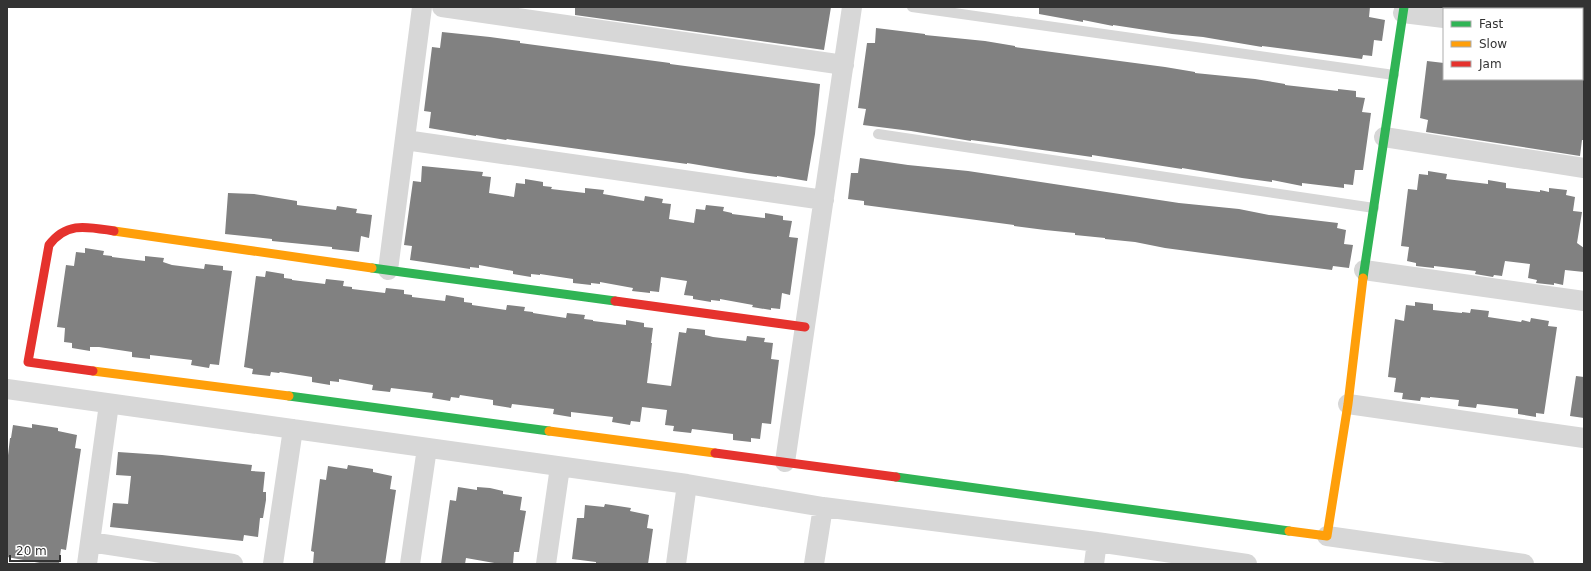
<svg xmlns="http://www.w3.org/2000/svg" width="1591" height="571" font-family="'DejaVu Sans',sans-serif">
<style>
.building{fill:#818181}
.lines{fill:none;stroke-linecap:round;stroke-linejoin:round}
.lane{stroke:#d7d7d7;stroke-width:10}
.street{stroke:#d7d7d7;stroke-width:20}
.fast{stroke:#30b455;stroke-width:9}
.slow{stroke:#ff9f0a;stroke-width:9}
.jam{stroke:#e5322d;stroke-width:9}
</style>
<rect width="100%" height="100%" fill="#fff"/>
<path class="building" d="M575,7H831L824,50L575,15Z
M1039,7H1370L1369,17L1385,20L1382,41L1374,40L1372,56L1363,55L1362,59L1262,46V47L1203,37L1172,34L1113,25V26L1083,20V22L1039,14Z
M876,28L925,34V35L985,41L1015,46V47L1165,67L1195,72V73L1255,79L1285,84V85L1338,91V89L1356,91V97L1365,98L1362,112L1371,113L1363,170H1355L1353,185L1344,184V188L1302,183V186L1272,180V182L1242,178L1182,168V169L1092,155V157L1001,144L971,140V141L911,131L863,125L866,109L858,108L867,43H875Z
M442,32L490,37L520,41V43L670,63V64L820,84L815,134L807,181L777,176V177L747,173L687,163V164L507,139L506,140L476,135V136L429,128L431,112L424,111L432,47L440,48Z
M1427,61L1444,63V79H1584V140H1582L1580,156L1426,132L1428,120L1420,118Z
M860,158L908,165L968,171L1179,203L1239,209L1269,215L1338,223L1337,228L1346,230L1344,244L1353,245L1349,268L1333,266L1332,270L1255,260L1165,248L1135,242L1105,239V238L1075,235V233L1045,230L1014,226V225L864,205V201L848,199L851,173H858Z
M422,166L483,172L482,176L491,177L489,193L514,197L516,183L525,184V179L543,182V186L552,187L551,189L585,193V188L604,190L603,194L644,201L645,196L663,199L662,203L671,204L669,219L694,223L696,209L705,210L706,205L724,207L723,211L732,213V214L765,218V213L783,216V220L792,221L789,237L798,238L790,295L782,293L780,309L771,308V310L752,307L753,305L720,299V301L711,300V302L693,299V296L684,295L687,281L661,277L659,292L650,291V293L632,291L633,288L600,282V284L591,283V285L573,283V279L540,274V275L531,274V277L513,274V271L479,265V268L470,267V269L410,260L412,246L404,245L413,181L421,182Z
M1428,171L1447,174L1446,179L1488,184V180L1506,183V188L1540,192V190L1549,192V188L1567,190L1566,195L1575,197L1573,211L1582,212L1577,243L1584,248V272L1565,270L1563,285L1554,283V285L1536,283L1537,280L1528,278L1530,264L1505,261L1502,276L1494,275L1493,277L1475,274L1476,271L1443,267L1434,266V268L1416,266V263L1407,261L1409,247L1401,246L1408,189L1417,190L1419,174L1428,175Z
M228,193L254,194L297,201V205L336,210L337,206L357,209L356,213L372,215L369,238L361,236L359,252L332,249V247L272,241V239L225,234Z
M85,248L104,251L103,255L112,256V257L145,261V256L164,258L163,262L172,265L204,269L205,264L223,266V270L232,271L219,365L210,364L209,368L191,365L192,360L159,356L150,355V359L132,357V352L99,347H90V351L72,348V343L64,342L65,328L57,327L66,265L74,266L76,252L85,253Z
M266,271L284,274V278L292,279V280L325,284L326,279L344,281L343,286L352,287V289L385,293L386,288L404,290V294L412,295V297L445,301L446,295L464,298V302L472,303V305L506,310L507,305L525,307L524,311L533,312V313L566,318L567,313L585,315L584,319L593,320V321L626,325V320L644,323V327L653,328L651,343H652L647,383L671,386L679,332L686,333L687,328L705,330V335L713,337L746,341L747,336L765,338L764,342L773,343L771,359L779,360L771,424L762,423L760,439L751,438V442L733,440V434L692,429L691,433L673,431L674,426L665,425L667,410L642,407L640,422L631,421L630,425L612,422L613,417L571,412V417L553,414L554,409L512,404L511,408L493,405V400L460,395L459,398L451,397L450,401L432,398L433,393L391,388L390,392L372,390L373,385L339,379V382L330,381V385L312,382V377L280,372L279,373L271,372L270,376L252,374L253,369L244,367L256,276L265,277Z
M1415,302L1433,304V310L1462,313V312L1470,313L1471,309L1489,311L1488,317L1521,322L1522,320L1530,322L1531,318L1549,321L1548,326L1557,327L1544,414L1536,413V417L1518,414V409L1486,405L1477,404L1476,408L1458,406L1459,400L1430,397V398L1421,397L1420,401L1402,399L1403,393L1394,392L1396,378L1388,377L1395,319L1404,321L1406,305L1415,306Z
M1576,376L1584,377V418L1570,416Z
M32,424L58,428V431L77,435L75,448L81,449L66,550L61,549L59,564H40V563L7,557V464L10,438H11L13,425L32,428Z
M118,452L162,455L252,465L251,471L265,472L263,492H266V500L263,518H260L258,537L244,535L243,541L110,527L113,503L128,504L131,476L116,475Z
M348,465L373,469V472L392,476L390,489L396,490L385,564H313L314,552L311,551L320,479L326,480L328,466L347,469Z
M458,487L477,490V487L490,488L503,491V494L522,497L520,510L526,511L519,552H514L513,564H500L466,558L465,564H441L450,500L456,501Z
M605,504L631,508L630,511L649,515L647,528L653,529L648,564H596V562L572,559L577,518H584L585,505L604,507Z"/>
<g class="lines">
<path class="lane" d="M912,7L1394,75
M878,134L1374,208"/>
<path class="street" d="M442,7L844,65
M1403,13L1444,18
M1582,37H1584
M1384,137L1584,168
M405,140L824,200
M388,270L422,7
M1364,270L1584,301
M7,389L687,484L823,507L1097,542L1247,564
M1348,404L1584,438
M785,462L852,7
M1327,536L1524,564
M90,542L233,564
M87,564L109,404
M273,564L293,429
M410,564L427,448
M546,564L560,467
M676,564L687,484
M814,564L823,507
M1094,564L1097,542"/>
<path class="fast" d="M372,268L615,301
M1363,278L1404,7
M289,396L549,431
M896,477L1289,531"/>
<path class="slow" d="M114,231L372,268
M93,371L289,396
M549,431L715,453
M1289,531L1327,536L1348,404L1363,278"/>
<path class="jam" d="M615,301L805,327
M93,371L28,362L49,245C67,221 88,227 114,231
M715,453L896,477"/>
</g>
<rect width="1591" height="571" fill="none" stroke="#333333" stroke-width="16"/>
<rect x="1443" y="8" width="140" height="72" fill="#ffffff" stroke="#adadad"/>
<rect x="1451" y="21" width="20" height="6" fill="#30b455" stroke="#adadad"/>
<text x="1479" y="28" font-size="12" fill="#333333">Fast</text>
<rect x="1451" y="41" width="20" height="6" fill="#ff9f0a" stroke="#adadad"/>
<text x="1479" y="48" font-size="12" fill="#333333">Slow</text>
<rect x="1451" y="61" width="20" height="6" fill="#e5322d" stroke="#adadad"/>
<text x="1479" y="68" font-size="12" fill="#333333">Jam</text>
<path d="M10 555v6h50v-6" fill="none" stroke="#333333" stroke-width="2"/>
<text x="16" y="555" font-size="12" fill="#333333" stroke="#ffffff" stroke-width="3" paint-order="stroke">20 m</text>
</svg>
